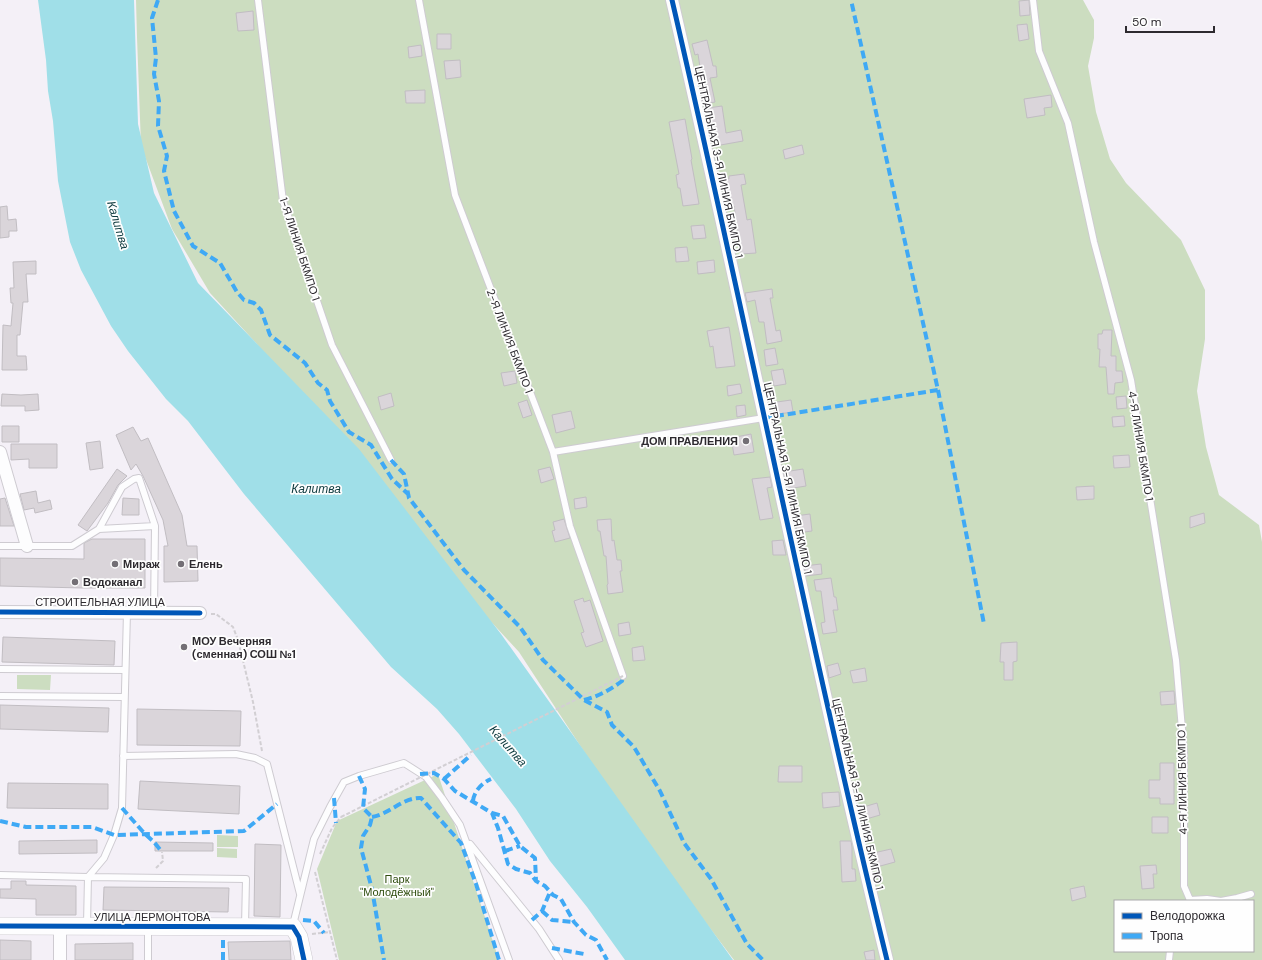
<svg xmlns="http://www.w3.org/2000/svg" width="1262" height="960" font-family="'DM Sans',sans-serif">
<style>
.green{fill:#ccddc0;fill-rule:evenodd}
.water{fill:#a0dfe8}
.building{fill:#dad5da;stroke:#c1bdc2}
.lines{fill:none;stroke-linecap:round;stroke-linejoin:round}
.lane-casing{stroke:#cecbd1;stroke-width:8}
.street-casing{stroke:#cecbd1;stroke-width:14}
.secondary-casing{stroke:#cecbd1;stroke-width:18}
.path{stroke:#d2cfd3;stroke-width:2;stroke-dasharray:4 2;stroke-linecap:butt}
.lane{stroke:#fdfdfe;stroke-width:6}
.street{stroke:#fdfdfe;stroke-width:12}
.secondary{stroke:#fdfdfe;stroke-width:17}
.path-bridge{stroke:#d2cfd3;stroke-width:2;stroke-dasharray:4 2;stroke-linecap:butt}
.quiet{stroke:#3fa9f5;stroke-width:4;stroke-dasharray:8 4;stroke-linecap:butt}
.cycleway-casing{stroke:#fefefe;stroke-width:8}
.cycleway{stroke:#0057b8;stroke-width:5}
.poi-dot{fill:#736f75;stroke:#fefefe;stroke-width:1.5}
.labels{text-anchor:middle;dominant-baseline:central;stroke-width:3.5;stroke-linejoin:round;paint-order:stroke}
.street-label{font-size:11px;fill:#2d2a2f;stroke:#fefefe}
.poi-label{font-size:11px;font-weight:bold;fill:#2d2a2f;stroke:#fefefe;text-anchor:start}
.park-label{font-size:11px;fill:#2e4c0d;stroke:#fefefe}
.water-label{font-size:12px;font-style:italic;fill:#0d3a3e;stroke:#fefefe}
</style>
<rect width="100%" height="100%" fill="#f4f0f7"/>
<path class="green" d="M136,0H1083L1094,20V38L1088,66L1096,112L1110,159L1126,183L1181,240L1205,290V339L1197,391L1206,447L1219,495L1259,525L1262,542V960H734L632,825L519,652L448,575L256,343L210,293L172,229L141,146L137,37ZM1115,901H1253V951H1115Z
M17,675H51L50,690L17,689Z
M438,774L499,960H339L317,869L337,821Z
M217,835L238,836V847H217Z
M217,848L237,849V858L217,857Z"/>
<path class="water" d="M38,0H134L138,124L154,193L198,283L359,449L501,634L733,960H625L587,907L550,861L516,809L459,734L437,709L391,667L244,494L188,421L166,399L128,351L111,326L81,270L70,242L58,181L53,121L48,91L46,60Z"/>
<path class="building" d="M1029,0L1030,15L1020,16L1019,1Z
M253,11L254,30L238,31L236,13Z
M1027,24L1029,39L1019,41L1017,25Z
M437,34H451V49H437Z
M707,40L713,66H716L717,77L710,78L715,102L703,104L700,88L703,87L698,54L695,55L692,44Z
M421,45L422,56L409,58L408,47Z
M460,60L461,77L446,79L444,61Z
M425,90V103H406L405,91Z
M1051,95L1052,107L1044,108L1045,115L1027,118L1024,99Z
M722,106L726,133L741,130L743,141L715,146L708,108Z
M685,119L692,159L691,160L699,204L683,206L680,188H678L676,175L679,174L669,122Z
M802,145L804,154L785,159L783,150Z
M744,174L746,184L741,185L747,220L751,219L756,253L741,254L734,206L726,207L722,180L729,179V176Z
M7,206L8,220L16,219L17,231H9V237L0,238V207Z
M704,225L706,238L693,239L691,226Z
M687,247L689,261L676,262L675,248Z
M714,260L715,272L698,274L697,262Z
M36,261V274H26L28,302H23L20,335H17V356H26L27,370H2L3,325L11,326L13,303H11L10,288H14L13,262Z
M772,289L773,298H770L776,331L780,330L782,341L767,344L764,322H759L755,300L747,302L745,293Z
M729,327L735,366L716,368L713,346L710,347L707,331Z
M1103,330H1112L1111,356H1116V371H1122L1123,382L1115,383L1114,394H1108L1106,367H1099L1100,349H1098V334H1102Z
M775,348L778,364L766,366L764,350Z
M783,369L786,384L774,386L771,371Z
M515,371L517,383L504,386L501,373Z
M740,384L742,393L728,396L727,386Z
M391,393L394,406L381,410L378,397Z
M2,394L21,395L38,394L39,410L25,411V406H1Z
M1126,396L1127,408L1117,409L1116,397Z
M527,400L532,415L523,418L518,403Z
M791,400L793,412L778,414L777,402Z
M745,405L746,415L737,417L736,406Z
M571,411L575,428L556,433L552,415Z
M1124,416L1125,426L1113,427L1112,417Z
M2,426H19V442H2Z
M133,427L141,441L148,438L182,515L187,546H197L198,581L164,582V546H168L163,520L143,476L136,464L131,470L116,435Z
M751,434L754,452L734,455L731,438Z
M100,441L103,468L90,470L86,443Z
M11,444H57V468H29V459L11,460Z
M1129,455L1130,467L1114,468L1113,456Z
M550,467L554,479L541,483L538,470Z
M117,469L127,476L118,485L108,503L87,531L78,525Z
M803,469L806,486L787,489L784,472Z
M770,477L772,487L767,488L773,518L760,520L752,479Z
M1094,486V499L1077,500L1076,487Z
M36,491L38,503L50,500L52,509L35,513L34,508L24,510L20,494Z
M586,497L587,507L575,509L574,499Z
M5,498L14,526H0V499Z
M123,498L139,499V515H122Z
M1204,513L1205,523L1190,528V517Z
M810,514L812,531L797,533L795,516Z
M564,519L570,538L555,542L552,531L555,530L553,522Z
M611,519L612,541L614,540L617,560H621L622,571H620L623,592L608,594L607,585L608,584L606,556H604L600,531H598L597,520Z
M92,539H145V588H83L0,586V558L84,559V543Z
M783,540L786,555H773L772,541Z
M821,564L822,574L806,576L804,566Z
M831,578L834,597H836L838,610H833L837,632L823,634L821,623L825,622L821,591H816L814,580Z
M583,598L584,602L590,600L603,641L586,647L581,633L584,632L574,601Z
M629,622L631,634L619,636L618,624Z
M3,637L115,641L114,665L2,662Z
M1017,642V661L1013,662V680H1004V662H1000L1001,643Z
M643,646L645,660L633,661L632,648Z
M838,663L841,674L829,678L827,666Z
M865,668L867,681L853,683L850,671Z
M1174,691L1175,704L1161,705L1160,692Z
M0,705L109,708L108,732L0,729Z
M137,709L241,711L240,746L137,745Z
M1160,763H1174V804H1160V798H1149V780H1160Z
M779,766H802V782H778Z
M140,781L240,786L239,814L138,809Z
M8,783L108,784V809L7,808Z
M839,792L840,806L823,808L822,793Z
M877,803L880,815L863,820L860,808Z
M1152,817H1168V833H1152Z
M97,840V853L19,854V841Z
M840,841H851L852,847V869H855L856,881L842,882Z
M155,842L213,843V851H155Z
M255,844L281,845L280,917L254,916Z
M891,849L895,862L873,868L869,854Z
M1156,865L1157,874H1153L1154,888L1142,889L1140,866Z
M11,881H26V885L76,886V915H36V899L0,898V889H11Z
M1084,886L1086,897L1072,901L1070,889Z
M104,887L229,888L228,912L103,910Z
M0,940L31,941V960H0Z
M290,941L291,960H229L228,942Z
M133,943V960H75V944Z
M874,950L875,960H866L864,952Z"/>
<g class="lines">
<defs>
<path id="lane" d="M258,0L283,201L332,345L391,460
M419,0L455,195L553,452L570,526L623,676
M1033,0L1039,51L1068,123L1094,242L1131,380L1176,660L1184,752V886L1190,900L1189,901
M553,452L764,418
M0,546H72L99,529
M154,613L155,526L139,478L134,479L122,487L99,529L155,526
M0,669L125,670
M0,696L124,697
M123,756L236,754L255,758L267,764L300,894
M470,844L539,929L559,960
M0,875L88,877L104,858L114,835L122,808L127,612
M1190,900L1207,899L1221,901L1237,898L1251,894
M87,924L88,877L246,879L245,926
M293,925L314,839L330,807L344,782L359,776L404,763L426,777L442,798L460,825L509,960
M148,960V928
M1169,960L1170,951"/>
<path id="street" d="M672,0C746,319 809,642 887,960
M0,452L27,546
M0,612L200,613
M60,960V926"/>
<path id="secondary" d="M0,926L293,927L299,937L304,960"/>
</defs>
<use href="#lane" class="lane-casing"/>
<use href="#street" class="street-casing"/>
<use href="#secondary" class="secondary-casing"/>
<path class="path" d="M211,614H216L233,627L238,640L253,702L262,751
M320,854L332,828L341,817
M156,868L163,861L162,852
M315,872L337,960
M312,934L330,932"/>
<use href="#lane" class="lane"/>
<use href="#street" class="street"/>
<use href="#secondary" class="secondary"/>
<path class="path-bridge" d="M341,817L623,676"/>
<path class="quiet" d="M158,0L152,18L156,58L154,74L159,101L158,126L167,156L164,171L174,211L193,246L220,263L237,292L244,300L254,303L261,310L270,335L305,363L318,383L327,390L330,401L349,432L371,445L392,479L408,494
M938,390L984,624
M764,418L938,390L851,0
M391,460L404,474L409,498L464,570L520,627L543,660L584,700L607,712L612,725L634,747L660,791L684,843L711,879L747,944L763,960
M584,700C599,696 610,690 622,681L623,676
M420,774L434,773L444,779L455,791L492,813L498,828L508,864L516,869L530,873L536,881L545,886L553,895L561,899L574,922L586,935L596,940L607,960
M359,776L365,789L363,808L372,817L370,825L363,836L361,848L372,889L384,960
M444,779L471,755
M334,798L336,823
M473,801C474,791 482,783 491,779
M122,808L145,834L154,842L162,852
M492,813L503,816L520,846L535,858L536,881
M372,817C390,814 403,797 421,798L461,843L476,884L499,960
M0,821L26,827H92L114,835L244,831L277,804
M505,851L520,846
M542,911L552,920L574,922
M303,920L314,921L324,933
M532,920L542,911L550,892
M552,948L584,954
M223,960V936"/>
<defs>
<path id="cycleway" d="M672,0C746,319 809,642 887,960
M0,612L200,613
M0,926L293,927L299,937L304,960"/>
</defs>
<use href="#cycleway" class="cycleway-casing"/>
<use href="#cycleway" class="cycleway"/>
</g>
<g class="poi-dot">
<circle cx="746" cy="441" r="4"/>
<circle cx="115" cy="564" r="4"/>
<circle cx="181" cy="564" r="4"/>
<circle cx="75" cy="582" r="4"/>
<circle cx="184" cy="647" r="4"/>
</g>
<g class="labels">
<g class="street-label">
<text transform="translate(719 162) rotate(78)">ЦЕНТРАЛЬНАЯ 3-Я ЛИНИЯ БКМПО 1</text>
<text transform="translate(300 249) rotate(72)">1-Я ЛИНИЯ БКМПО 1</text>
<text transform="translate(510 341) rotate(69)">2-Я ЛИНИЯ БКМПО 1</text>
<text transform="translate(1141 446) rotate(81)">4-Я ЛИНИЯ БКМПО 1</text>
<text transform="translate(788 478) rotate(78)">ЦЕНТРАЛЬНАЯ 3-Я ЛИНИЯ БКМПО 1</text>
<text x="100" y="602">СТРОИТЕЛЬНАЯ УЛИЦА</text>
<text transform="translate(1182 779) rotate(-91)">4-Я ЛИНИЯ БКМПО 1</text>
<text transform="translate(858 794) rotate(77)">ЦЕНТРАЛЬНАЯ 3-Я ЛИНИЯ БКМПО 1</text>
<text x="152" y="917">УЛИЦА ЛЕРМОНТОВА</text>
</g>
<g class="poi-label">
<text x="738" y="441" text-anchor="end">ДОМ ПРАВЛЕНИЯ</text>
<text x="123" y="564">Мираж</text>
<text x="189" y="564">Елень</text>
<text x="83" y="582">Водоканал</text>
<text x="192" y="641">МОУ Вечерняя<tspan x="192" dy="13">(сменная) СОШ №1</tspan></text>
</g>
<g class="park-label">
<text x="397" y="879">Парк<tspan x="397" dy="13">"Молодёжный"</tspan></text>
</g>
<g class="water-label">
<text transform="translate(118 225) rotate(73)">Калитва</text>
<text x="316" y="489">Калитва</text>
<text transform="translate(508 746) rotate(49)">Калитва</text>
</g>
</g>
<rect x="1114" y="900" width="140" height="52" fill="#fefefe" stroke="#aaa9ab"/>
<rect x="1122" y="913" width="20" height="6" fill="#0057b8" stroke="#aaa9ab"/>
<text x="1150" y="920" font-size="12" fill="#2d2a2f">Велодорожка</text>
<rect x="1122" y="933" width="20" height="6" fill="#3fa9f5" stroke="#aaa9ab"/>
<text x="1150" y="940" font-size="12" fill="#2d2a2f">Тропа</text>
<path d="M1126 26v6h88v-6" fill="none" stroke="#2d2a2f" stroke-width="2"/>
<text x="1132" y="26" font-size="12" fill="#2d2a2f" stroke="#fefefe" stroke-width="3" paint-order="stroke">50 m</text>
</svg>
